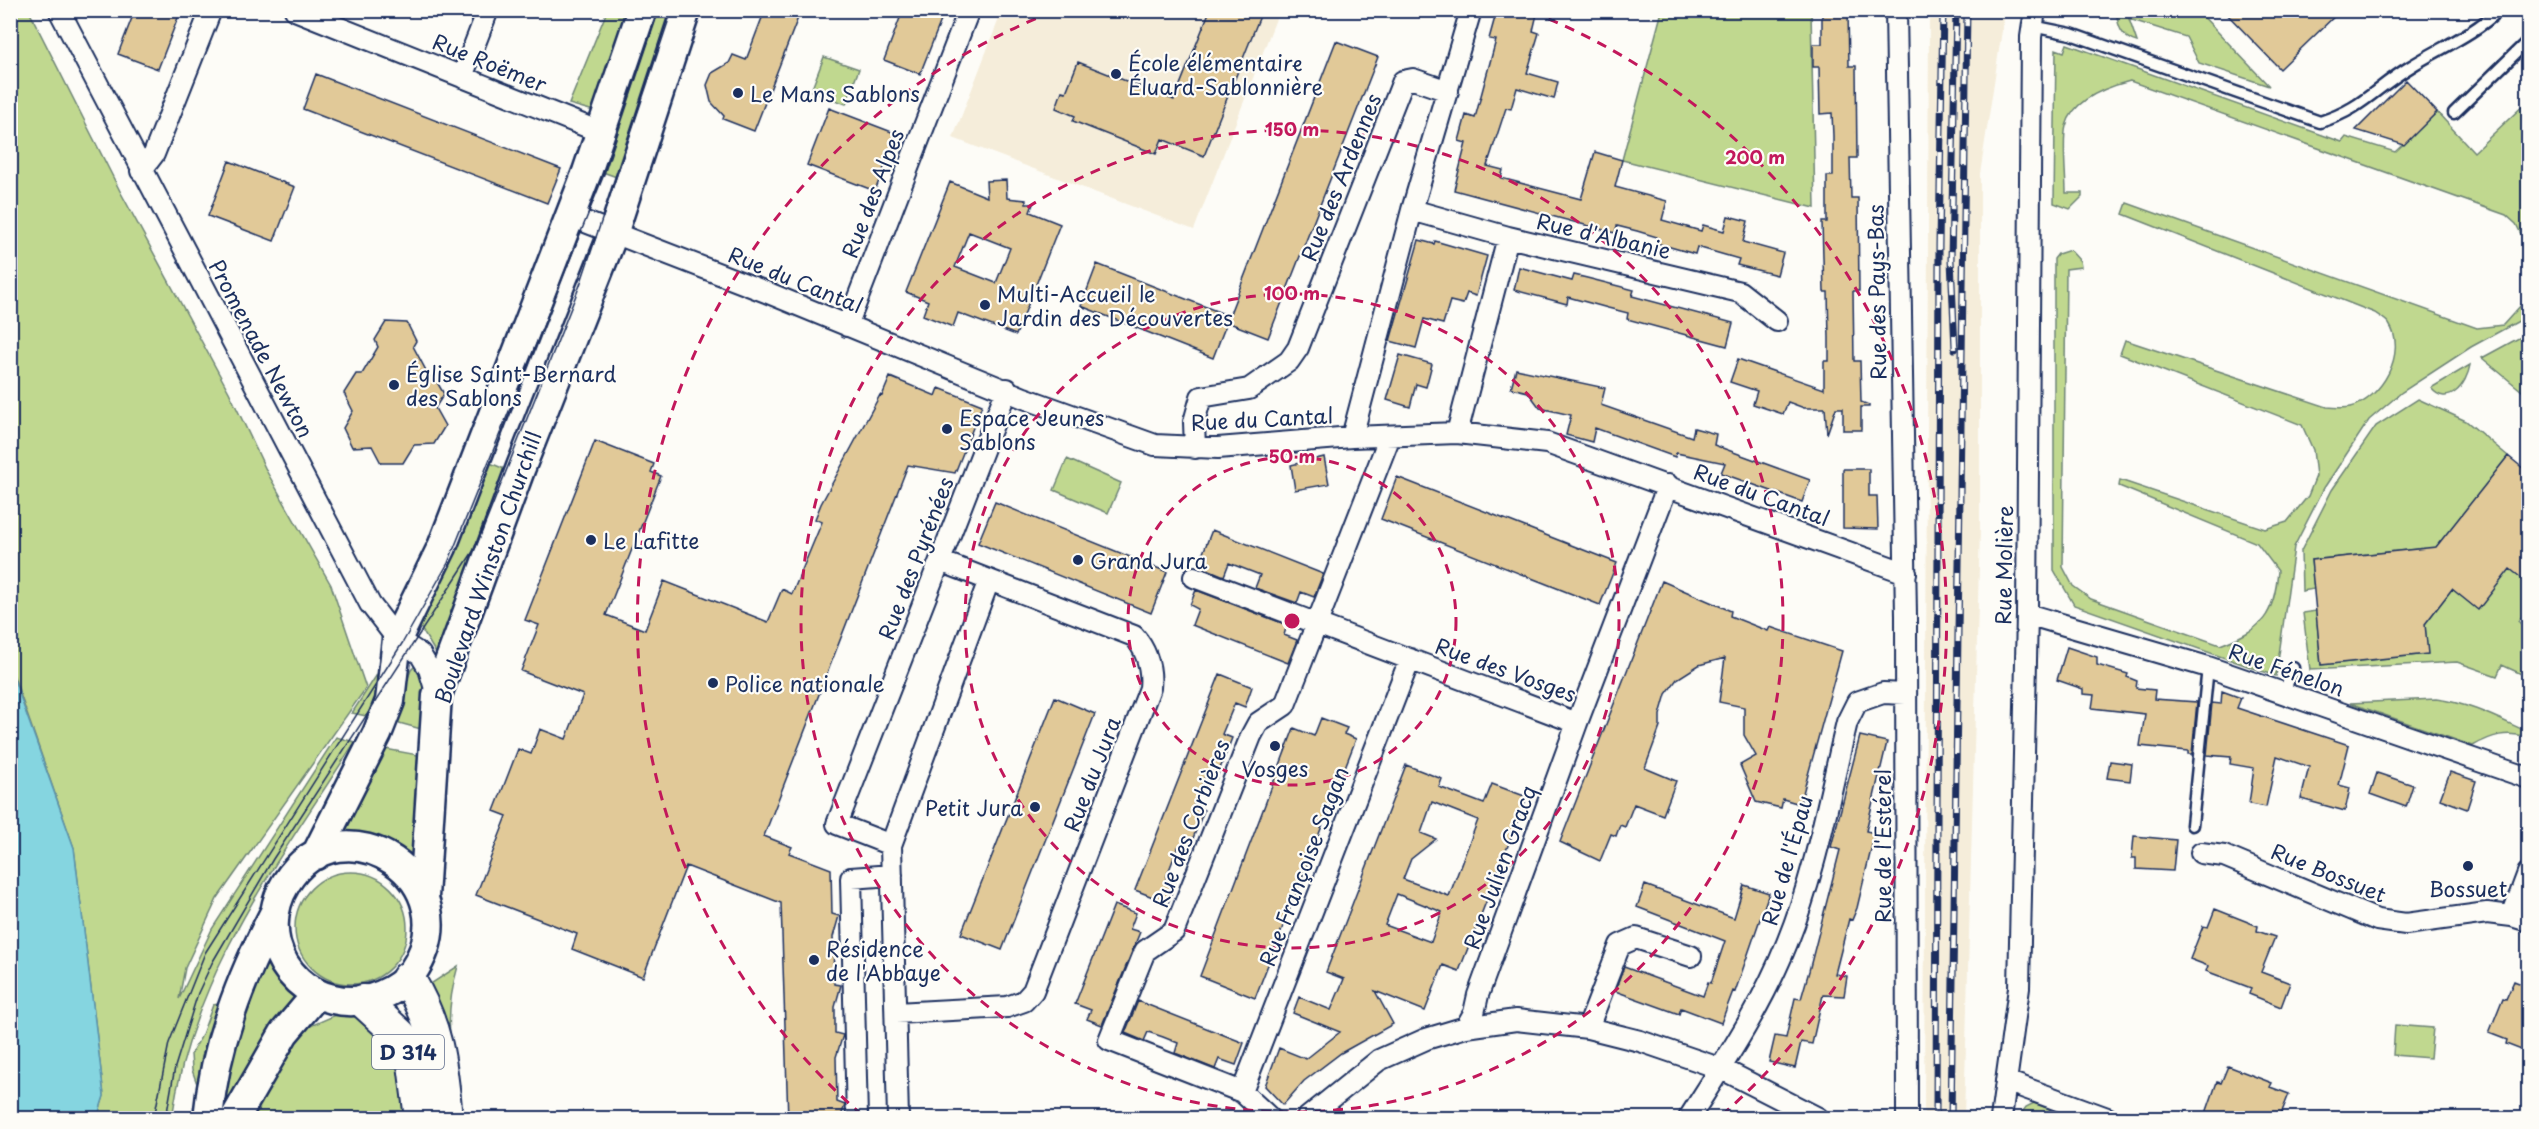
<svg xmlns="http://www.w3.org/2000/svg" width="2539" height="1129" font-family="'Playpen Sans',sans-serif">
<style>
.built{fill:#f5edda}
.green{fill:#c0d88f;stroke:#6e8476;stroke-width:1.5}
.water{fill:#85d5e0;stroke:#5b93ac;stroke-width:1.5}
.building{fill:#e1c998;stroke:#1b2f5e;stroke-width:1.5;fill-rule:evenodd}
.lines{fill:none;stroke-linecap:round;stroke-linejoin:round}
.lane-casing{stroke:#1b2f5e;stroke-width:15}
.street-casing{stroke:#1b2f5e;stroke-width:24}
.secondary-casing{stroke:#1b2f5e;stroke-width:33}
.primary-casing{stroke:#1b2f5e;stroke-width:36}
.lane{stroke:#fdfcf7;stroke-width:10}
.street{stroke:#fdfcf7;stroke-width:20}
.secondary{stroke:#fdfcf7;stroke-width:28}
.primary{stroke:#fdfcf7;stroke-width:32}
.tram{stroke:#1b2f5e;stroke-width:1.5}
.rail-casing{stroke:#1b2f5e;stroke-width:7}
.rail{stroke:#fdfcf7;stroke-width:4.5;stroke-dasharray:14;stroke-linecap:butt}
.ring{fill:none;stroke:#c2185b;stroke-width:3;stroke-dasharray:10 8}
.poi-dot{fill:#1b2f5e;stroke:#fdfcf7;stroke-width:2}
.labels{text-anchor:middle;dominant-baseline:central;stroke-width:4.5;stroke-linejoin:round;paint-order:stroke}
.shield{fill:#fdfcf7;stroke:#5f6c8c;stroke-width:1.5}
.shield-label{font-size:20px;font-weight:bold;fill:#1b2f5e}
.street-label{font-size:21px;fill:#1b2f5e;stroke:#fdfcf7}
.poi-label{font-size:21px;fill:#1b2f5e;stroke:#fdfcf7;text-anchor:start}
.centre{fill:#c2185b;stroke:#fdfcf7;stroke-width:3}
.ring-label{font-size:18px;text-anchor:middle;font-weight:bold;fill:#c2185b;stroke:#fdfcf7;stroke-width:4.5;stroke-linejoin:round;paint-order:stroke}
</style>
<rect width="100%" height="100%" fill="#fdfcf7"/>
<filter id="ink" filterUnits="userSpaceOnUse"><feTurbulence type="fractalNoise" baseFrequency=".0167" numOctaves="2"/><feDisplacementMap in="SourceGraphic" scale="12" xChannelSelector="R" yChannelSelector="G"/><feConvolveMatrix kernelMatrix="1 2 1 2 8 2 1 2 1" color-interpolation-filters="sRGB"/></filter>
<g filter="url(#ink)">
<path class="built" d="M1002,11H1279L1194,230L953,138Z
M1929,11H2005L1980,174V529L1964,1118H1924Z"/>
<path class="green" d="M10,11H29L121,193L229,392L267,472L331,585L366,688L217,899L185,968L179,999L212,929L336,737L355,742C278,862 192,973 172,1118H97L104,1096L74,848L11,668Z
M607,11H630L594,111L569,104Z
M650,11H679L625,180L597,170Z
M1662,11H1811L1815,208L1622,160Z
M2116,11H2198L2269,86L2199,63L2186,37L2129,19L2137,42C2121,38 2118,26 2116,11Z
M2067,44L2342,142L2346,137L2395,152L2437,112L2474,152L2528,101V248L2516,224L2506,215L2130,81C2107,87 2073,99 2066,126C2062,140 2066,176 2066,193H2082V197L2070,209L2054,203L2056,49L2064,52Z
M824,57L859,69L846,104L811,91Z
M2127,203L2477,328L2503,325L2522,304L2528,285V316L2471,347L2402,392L2369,420L2324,488L2294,547L2276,676L2074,605L2054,570V259L2058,254L2070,250L2080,261L2081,267L2066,269L2063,567L2073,586L2091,599L2220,645C2263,629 2274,616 2278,571L2257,543L2119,486L2120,480L2265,529L2287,522L2308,496L2316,476L2313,450L2302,425L2120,354L2125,340L2327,407C2334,407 2344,409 2351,407C2381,399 2408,353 2389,324C2387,320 2379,316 2375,313L2123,214Z
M2528,333V396L2482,358Z
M2470,365C2467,384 2448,409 2431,388Z
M2418,399L2466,421L2508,456L2420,568L2417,549L2311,560L2314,589L2302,591L2301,551L2332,490L2376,426Z
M1067,459L1121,483L1108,513L1054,490Z
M483,460L514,473L437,655L414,617Z
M2528,546L2522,578L2528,584V609L2518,621L2528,631V677L2502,665L2497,676L2457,662L2310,670L2303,613L2316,611L2321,665L2427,654L2425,624L2452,589Z
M416,665L420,668L423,683L421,729L392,721L411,670Z
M378,673L380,683L376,718L352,713Z
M2436,699C2469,703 2499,719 2528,732V737C2506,731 2492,735 2473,746L2350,703Z
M380,748L418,755L415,849L410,856L341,835Z
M295 928a56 56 0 1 1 112 0a56 56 0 1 1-112 0Z
M266,945C271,966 279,981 295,996L227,1113L199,1089L192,1070L191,1054L201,1037L213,1005L225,1003Z
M458,966C451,990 448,1012 450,1036H444L429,985Z
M338,1014L367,1018L393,1039L413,1118H249L292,1045L308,1027Z
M2395,1025L2433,1028L2430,1058L2393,1055Z
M2034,1103L2050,1109L2048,1118H2018L2026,1107Z"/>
<path class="water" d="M10,668L74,848L104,1096L97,1118H11Z"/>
<path class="building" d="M135,10H181L158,69L118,54Z
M765,10H801L754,131L723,119L724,116L711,102L707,85L712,73L729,63L733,55L746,60Z
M903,10H922L942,18L920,74L884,60Z
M1210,10H1247L1260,16L1204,156L1162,139L1156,154L1073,121L1075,116L1056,108L1062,91L1066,92L1078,62L1174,100Z
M1497,10H1538L1533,31L1539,33L1527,73L1558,82L1554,99L1517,88L1511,109L1506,108L1487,166L1503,170L1501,178L1581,199L1595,152L1622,160L1615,187L1667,201L1662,220L1701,231L1703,225L1724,231L1728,216L1748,221L1743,242L1783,253L1777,275L1737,265L1739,259L1697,247L1695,254L1656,243L1657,237L1637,231L1617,226L1615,233L1454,190L1466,143L1459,141L1466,115L1475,118L1496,40L1489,39Z
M1822,10H1848L1849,66H1856L1857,158H1850L1851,198H1858L1859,291H1853L1854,361H1860L1861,402L1869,405V407H1861V430H1843V408H1836L1827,434L1825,408H1804L1788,402L1783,414L1753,404L1757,391L1730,382L1738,359L1824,389V361H1829V338L1828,292H1824L1822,222H1827V176H1833V136L1832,113L1820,114L1819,67H1813V44H1822Z
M2223,10H2341L2280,69Z
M1336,41L1378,57L1268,338L1227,322L1213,358L1081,306L1097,264L1229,316Z
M316,74L561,169L547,203L303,109Z
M2406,80L2437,112L2404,145L2356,130Z
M829,108L897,134L875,191L807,165Z
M229,161L295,187L274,241L208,216Z
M1006,180L1007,198L1026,200V204H1033L1030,212L1060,224L1016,335L958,313L953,327L923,315L928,301L906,292L950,182L987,197L986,181ZM969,232L1010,248L996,283L955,267Z
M1419,240L1434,244L1435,241L1487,256L1476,296L1467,293L1463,304L1450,301L1443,324L1424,319L1416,348L1390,341Z
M1519,267L1572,281L1574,275L1587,278L1634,290L1632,296L1733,323L1727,346L1627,319L1628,313L1608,308L1568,297L1567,304L1514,290Z
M386,322L407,323L416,341L413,346L429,376L434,377L444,394L435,408L445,426L434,444L414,445L403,463H381L372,446L352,447L343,428L353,411L344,393L356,374H362L378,347L375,340Z
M1400,355L1432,364L1426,387L1416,384L1410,407L1387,400Z
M1516,369L1605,388L1601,405L1692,437L1694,428L1716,434L1714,445L1810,480L1802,502L1721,473L1725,463L1676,453L1675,457L1595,428L1592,442L1566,435L1571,415L1540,408L1528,392L1511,388Z
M890,377L936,396L939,388L982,405L955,473L908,465L764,836L792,847L789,853L831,869L832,914L839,916L833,937L834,984L841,985L835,1007V1033L843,1035L836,1057L837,1102L845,1105L840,1119H788L781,903L686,866L643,977L572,949L577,934L476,895L507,816L494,811L518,749L531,754L540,729L566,739L583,695L521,671L539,625L525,620L595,441L654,464L651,472L661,476L606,615L645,630L664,581L768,622L782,589L792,594L822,522L815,519L821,504L880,395L882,396Z
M2508,456L2529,473V584L2510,569L2478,610L2452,589L2425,624L2428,654L2321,665L2311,560L2436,547Z
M1324,457L1329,484L1295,490L1291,465Z
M1843,469H1869V496H1877L1878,529L1843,528Z
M1397,477L1617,563L1600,605L1381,519Z
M995,502L1167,572L1151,613L978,543Z
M1212,530L1323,574L1314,597L1301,592L1297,603L1255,588L1260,575L1229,563L1224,576L1205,568L1206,566L1199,563Z
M1662,581L1731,611L1730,616L1768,631L1770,627L1842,651L1800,804L1783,799L1781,808L1756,802L1740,765L1756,756L1744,735V707L1719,702L1725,658L1699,665L1677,679L1666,694L1660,715V727L1645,768L1676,781L1663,815L1634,804L1625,827L1620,825L1616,836L1611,834L1600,861L1560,842Z
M1196,590L1287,625L1284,635L1297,640L1288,663L1192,625L1198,609L1190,605Z
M2067,647L2097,657V665L2128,674L2127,677L2137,681L2136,688L2155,690L2154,699L2197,702L2192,754H2188V751L2140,746L2145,714L2092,708L2094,695L2083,694V689L2057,680Z
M1220,674L1252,687L1245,707L1235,703L1222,734L1232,738L1216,779L1206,775L1194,805L1204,810L1188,851L1178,847L1166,878L1175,882L1168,903L1135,890Z
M2222,691L2241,698L2237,708L2349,745L2339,785L2350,788L2345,811L2301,799L2309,767L2277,756L2266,807L2249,804L2254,768L2230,764L2231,757L2207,755L2212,703L2221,704Z
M1055,697L1095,714L1002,950L961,934Z
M1321,718L1347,728L1344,734L1356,739L1255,998L1200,976L1294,728L1314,736Z
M1860,736L1887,742L1866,831L1875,833L1857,908L1852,920L1849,919L1835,974L1847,976L1844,996L1823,995L1812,1044L1801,1042L1795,1068L1769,1062L1775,1036L1786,1038L1795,998L1801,999L1809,971L1840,850L1831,847Z
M2110,761L2132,764L2130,781L2107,778Z
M1406,765L1442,779L1439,787L1484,804L1492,784L1527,797L1459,971L1443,965L1425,1011L1375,991L1393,1024L1341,1053L1304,1081L1283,1105L1265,1086L1279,1048L1306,1059L1340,1032L1293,1013L1299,997L1331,1010L1344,979L1326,972ZM1432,802L1478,820L1449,896L1403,879L1411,859L1436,839L1421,833ZM1397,894L1442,912L1431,942L1385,925Z
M2450,772L2476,781L2467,809L2440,799Z
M2377,773L2413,785L2406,807L2370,794Z
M2134,836L2176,840L2173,871L2136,869V858H2132Z
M1645,885L1734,918L1744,885L1769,893L1735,992L1733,991L1721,1023L1681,1008L1679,1014L1615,991L1624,967L1703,996L1708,982L1711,983L1725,941L1637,907Z
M1114,905L1136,913L1130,929L1140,932L1102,1025L1087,1019L1091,1010L1075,1004Z
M2215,909L2258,926L2257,931L2275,937L2261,972L2290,983L2281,1007L2249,994L2251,988L2206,971L2208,966L2190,959L2203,926L2208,927Z
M2514,981L2529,987V1053L2506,1044L2507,1040L2489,1033L2503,998L2506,999Z
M1138,1001L1244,1043L1236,1065L1219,1059L1215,1069L1175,1053L1178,1043L1163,1037L1148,1032L1144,1041L1125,1033Z
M2228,1066L2272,1083L2270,1087L2289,1094L2279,1119H2204L2217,1082L2221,1083Z"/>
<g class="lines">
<defs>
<path id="lane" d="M2032,26L2071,34L2320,122C2362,109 2374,89 2410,67C2440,48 2473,35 2499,10
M2454,113L2528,41
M2284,693L2293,668
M2192,825L2208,667"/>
<path id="street" d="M59,10L370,604L397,639L420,654L429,669L437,695
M295,10L600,132
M1896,10L1906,616L1907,1118
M462,77L488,10
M141,171L154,154L211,10
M1412,210L1508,237L1740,292L1777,321
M570,216L766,292L1024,398L1155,445L1218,448L1352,437L1457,433L1547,443L1906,573
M847,326L969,10
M1457,433L1508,237
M1352,437L1412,210L1471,10
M1195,448L1194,422L1201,397L1249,389L1289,361L1298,348L1403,81L1413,79L1448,91
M1194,577L1577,723L1668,485
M2027,614L2208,667L2528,778
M891,845L837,824L1007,389
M2201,853L2224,856L2377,920L2406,924L2487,913L2512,916
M2528,873L2512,916L2528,921
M896,1013L1007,1007L1024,1001L1033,991L1150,688C1152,668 1147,651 1134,636L940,561
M1466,1027L1474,1013L1478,995L1577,723
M1588,1028L1620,945L1636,938L1691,956
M2006,1081L2107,1118
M1242,1092L1410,659
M857,1118L851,878L892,875
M898,1118L891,845L989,580
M1270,1118L1242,1092L1109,1040L1145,951L1174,931L1251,736L1258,723L1285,705L1390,436
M1307,1118L1379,1060L1426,1039L1466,1027L1516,1020L1588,1028L1640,1041L1722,1069L1818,1118
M1689,1118C1725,1061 1762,1006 1787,943C1816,872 1829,796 1847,722L1857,702L1883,693L1906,694
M2001,1118L2019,988L2027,614L2031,37L2035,10"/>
<path id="secondary" d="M316,855L377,734L390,701L397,639L442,547L587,172L642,10
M424,897L437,695L521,467L613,234L686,10
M408,978C365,1019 293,1004 276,944C271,923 275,901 286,883C341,795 475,881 412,973
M208,1118C215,1044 240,980 274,914
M235,1118L284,1033L317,994"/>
<path id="primary" d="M408,978C437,1027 441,1062 446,1118
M363,1001L400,1035L414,1064L421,1118"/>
</defs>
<use href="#lane" class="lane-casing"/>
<use href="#street" class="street-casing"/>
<use href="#secondary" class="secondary-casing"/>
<use href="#primary" class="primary-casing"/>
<use href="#lane" class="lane"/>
<use href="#street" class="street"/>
<use href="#secondary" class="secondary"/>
<use href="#primary" class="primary"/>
<path class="tram" d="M154,1118L169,1043L205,953L403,642L448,563L603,177L659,10
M166,1118L175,1067L198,993L212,963L273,859L476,547L580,285L672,10"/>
<defs>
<path id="rail" d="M1955,349L1951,260L1956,10
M1936,1118L1939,245L1943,10
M1951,1118L1967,10"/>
</defs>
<use href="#rail" class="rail-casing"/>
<use href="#rail" class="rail"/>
</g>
</g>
<g class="ring">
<circle cx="1292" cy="621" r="164"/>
<circle cx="1292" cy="621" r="327"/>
<circle cx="1292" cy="621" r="491"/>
<path d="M862 1115A655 655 0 0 1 1052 12M1532 12A655 655 0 0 1 1722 1115"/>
</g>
<g class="poi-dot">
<circle cx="1116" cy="74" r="6"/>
<circle cx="738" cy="93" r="6"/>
<circle cx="985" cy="305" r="6"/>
<circle cx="394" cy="385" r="6"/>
<circle cx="947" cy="429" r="6"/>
<circle cx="591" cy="540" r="6"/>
<circle cx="1078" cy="560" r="6"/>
<circle cx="713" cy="683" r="6"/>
<circle cx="1275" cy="746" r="6"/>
<circle cx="1035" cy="807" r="6"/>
<circle cx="2468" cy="866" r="6"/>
<circle cx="814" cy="960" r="6"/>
</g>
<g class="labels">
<rect class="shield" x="372" y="1035" width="72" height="34" rx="4.5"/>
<g class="shield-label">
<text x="408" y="1052">D 314</text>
</g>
<g class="street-label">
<text transform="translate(490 62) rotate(22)">Rue Roëmer</text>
<text transform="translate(1340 177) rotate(-68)">Rue des Ardennes</text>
<text transform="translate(872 193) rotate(-69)">Rue des Alpes</text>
<text transform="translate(1604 235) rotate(13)">Rue d'Albanie</text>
<text transform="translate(796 279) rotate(22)">Rue du Cantal</text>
<text transform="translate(1876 292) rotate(-91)">Rue des Pays-Bas</text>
<text transform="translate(262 348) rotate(62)">Promenade Newton</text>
<text transform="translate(1262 418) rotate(-3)">Rue du Cantal</text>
<text transform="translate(1762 494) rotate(20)">Rue du Cantal</text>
<text transform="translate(915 558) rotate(-69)">Rue des Pyrénées</text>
<text transform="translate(2003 565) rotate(-89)">Rue Molière</text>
<text transform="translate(487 567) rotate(-71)">Boulevard Winston Churchill</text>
<text transform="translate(1506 669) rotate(20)">Rue des Vosges</text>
<text transform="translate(2287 669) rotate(19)">Rue Fénelon</text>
<text transform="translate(1091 774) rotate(-69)">Rue du Jura</text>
<text transform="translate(1190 823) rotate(-69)">Rue des Corbières</text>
<text transform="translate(1882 846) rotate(-90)">Rue de l'Estérel</text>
<text transform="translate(1786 860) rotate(-74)">Rue de l'Épau</text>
<text transform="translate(1303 866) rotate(-69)">Rue Françoise Sagan</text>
<text transform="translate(1499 867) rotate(-70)">Rue Julien Gracq</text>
<text transform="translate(2329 872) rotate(22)">Rue Bossuet</text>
</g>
<g class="poi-label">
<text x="1128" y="62">École élémentaire<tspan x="1128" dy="24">Éluard-Sablonnière</tspan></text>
<text x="750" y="93">Le Mans Sablons</text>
<text x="997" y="293">Multi-Accueil le<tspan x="997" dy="24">Jardin des Découvertes</tspan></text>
<text x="406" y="373">Église Saint-Bernard<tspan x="406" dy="24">des Sablons</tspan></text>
<text x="959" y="417">Espace Jeunes<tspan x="959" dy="24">Sablons</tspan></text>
<text x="603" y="540">Le Lafitte</text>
<text x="1090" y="560">Grand Jura</text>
<text x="725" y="683">Police nationale</text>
<text x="1275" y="768" text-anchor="middle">Vosges</text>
<text x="1023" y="807" text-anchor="end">Petit Jura</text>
<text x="2468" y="888" text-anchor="middle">Bossuet</text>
<text x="826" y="948">Résidence<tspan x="826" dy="24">de l'Abbaye</tspan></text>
</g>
</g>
<circle cx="1292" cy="621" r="9" class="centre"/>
<g class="ring-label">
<text x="1292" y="136">150 m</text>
<text x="1755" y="164">200 m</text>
<text x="1292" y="300">100 m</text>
<text x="1292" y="463">50 m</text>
</g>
<rect width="2539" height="1129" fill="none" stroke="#fdfcf7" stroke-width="36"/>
<rect x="18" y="18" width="2503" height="1093" fill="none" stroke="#1b2f5e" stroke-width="2" filter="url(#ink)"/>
</svg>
